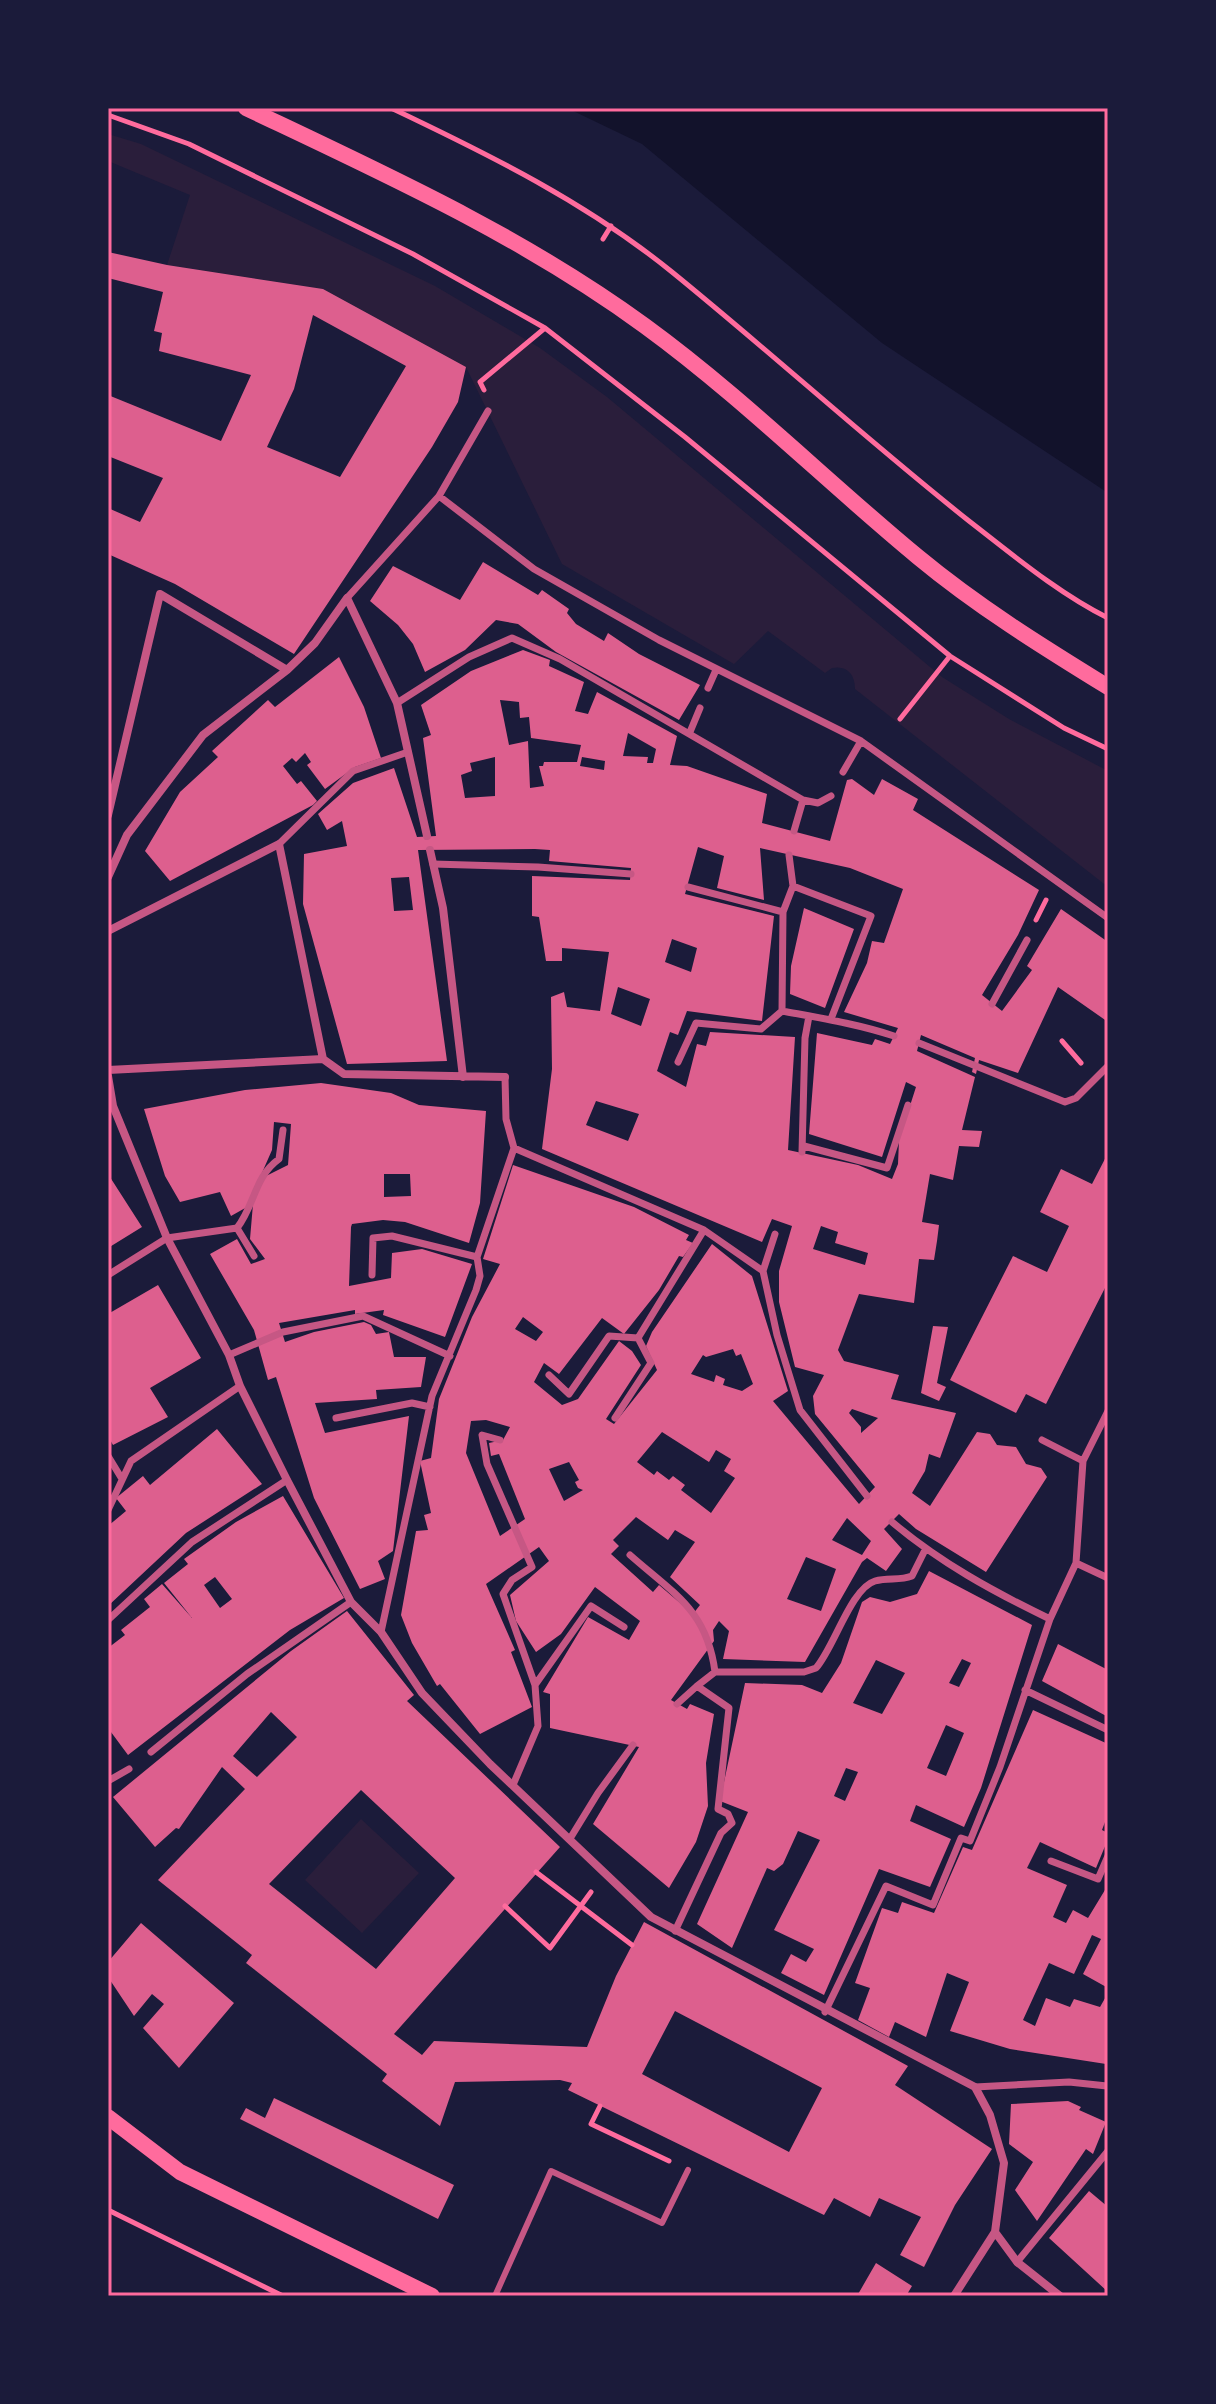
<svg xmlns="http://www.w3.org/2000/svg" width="1216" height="2404" font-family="'Crimson Pro',serif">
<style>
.green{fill:#2a1e3b}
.water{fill:#12122b}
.building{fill:#dd5f8e;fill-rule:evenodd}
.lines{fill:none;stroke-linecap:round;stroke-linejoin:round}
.path{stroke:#ff6b9d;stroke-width:5}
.service{stroke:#c65784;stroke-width:6}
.pedestrian{stroke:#c65784;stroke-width:7}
.minor{stroke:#c65784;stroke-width:8}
.secondary{stroke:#ff6b9d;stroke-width:16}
.neatline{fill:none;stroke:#ff6b9d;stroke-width:3}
</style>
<rect width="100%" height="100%" fill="#1b1b3a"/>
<path class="green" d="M108,134L141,144L435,286L540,348L607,397L942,677L1009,719L1108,771V887L855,689C855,674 847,665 832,668L825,673L768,631L734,664L562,564L466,367L323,289L167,265L190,195L108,161Z
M361,1819L419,1873L362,1933L305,1880Z"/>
<path class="water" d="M567,108H1108V493L882,343L642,144Z"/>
<path class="building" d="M108,252L167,265L323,289L466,367L458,402L432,447L294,654L175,584L108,554V508L140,522L163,478L108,456V395L221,441L251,375L159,351L162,333L154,331L163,292L108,278ZM313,315L406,366L340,477L267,447L294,389Z
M483,562L538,595L542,590L569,609L567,613L576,624L604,641L608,633L639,654L700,685L679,720L556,652L518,624L496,620L465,650L425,672L413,644L398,625L370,601L393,566L460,600Z
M523,650L550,660L549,666L584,682L575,711L588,714L597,692L677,736L670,765L687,766L767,794L762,823L830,841L847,780L852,779L874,795L882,779L918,799L913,810L1039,890L1018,935L982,995L1002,1011L1032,970L1027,966L1061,909L1108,942V1022L1058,987L1018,1073L979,1060L976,1074L972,1072L975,1058L921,1035L917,1051L975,1077L962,1130L982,1131L979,1147L959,1146L953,1180L930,1174L922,1222L939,1225L937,1241L934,1260L919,1259L914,1303L859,1294L838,1350L844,1361L899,1375L891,1399L956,1413L940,1458L929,1454L925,1471L912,1493L930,1506L977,1432L990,1434L997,1445L1016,1447L1026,1464L1041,1468L1047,1477L986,1572L916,1529L899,1514L884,1529L902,1549L886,1571L867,1558L862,1562L805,1662L723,1659L729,1631L719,1621L713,1630L714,1641L671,1700L687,1709L690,1704L714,1714L706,1763L708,1806L696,1842L669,1888L593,1824L639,1747L550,1728V1694L543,1692L588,1617L629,1640L640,1621L595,1587L561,1634L536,1652L516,1621L510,1595L549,1561L539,1547L486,1584L515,1650L511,1652L532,1707L480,1734L440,1684L437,1686L412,1643L401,1615L416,1531L428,1530L424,1515L431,1513L420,1461L431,1458L439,1399L472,1317L500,1264L483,1259L513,1165L634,1207L689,1235L686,1240L693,1243L683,1257L679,1256L659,1290L624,1334L602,1318L559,1374L544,1363L534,1382L562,1405L578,1399L619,1341L632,1351L641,1365L606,1419L614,1424L657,1370L646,1346L652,1332L712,1244L752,1276L788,1391L773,1401L859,1504L875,1487L815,1414L813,1396L824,1375L795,1367L779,1302V1271L792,1226L772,1219L762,1242L542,1149L552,1069L551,997L564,992L567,1007L600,1011L609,952L562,948V961H546L539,917L532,916V876L630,880L631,868L549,861L550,850L535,849L418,850L447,1061L347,1064L303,904L304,854L347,846L342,821L327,830L318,814L353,783L394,768L417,837L436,836L423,738L431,735L421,705L471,671ZM500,700L519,702L520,718L529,717L531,738L581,745L577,762H544L543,766H539L544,786L530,788L528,741L509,745ZM628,733L656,749L653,763H647L648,757L623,756ZM495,757V796L465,798L461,775L472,771L470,763ZM582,757L605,761L604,770L580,766ZM698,847L724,856L717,888L764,900L760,848L850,868L903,889L884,943L872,941L867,963L844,1012L898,1028L890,1044L875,1039L872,1045L817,1033L809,1134L882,1157L906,1082L916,1087L899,1140L898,1164L892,1179L858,1165L788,1150L795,1037L710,1032L706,1046L697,1044L686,1087L657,1071L670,1032L678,1035L687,1011L762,1021L774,916L685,894ZM409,877L413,910L394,911L391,878ZM672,939L697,948L691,972L665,962ZM618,987L650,999L641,1026L611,1014ZM596,1101L639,1114L628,1141L586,1125ZM821,1226L838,1232L835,1243L868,1253L865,1265L813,1249ZM523,1317L543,1332L536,1341L515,1329ZM733,1349L736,1356L741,1354L753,1384L742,1391L723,1385L725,1379L716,1375L714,1382L691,1374L703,1355L706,1357ZM852,1409L878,1418L861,1433V1427L849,1413ZM486,1420L510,1427L503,1440L489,1443L491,1456L499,1454L525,1519L500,1536L466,1453L471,1421ZM662,1432L709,1462L716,1450L731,1459L724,1471L735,1478L711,1513L681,1490L685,1485L673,1476L669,1480L657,1471L654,1475L637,1462ZM569,1462L579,1480L575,1482L578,1488L583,1490L564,1501L549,1469ZM636,1517L668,1540L675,1530L695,1542L670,1577L700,1605L693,1614L659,1585L653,1592L611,1554L619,1546L613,1540ZM847,1518L871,1541L862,1555L832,1540ZM806,1557L836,1569L821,1611L787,1599Z
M339,657L364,707L381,758L355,767L325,789L307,765L311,762L305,753L296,762L292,758L283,766L297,784L301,781L317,801L313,805L170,881L145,851L180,792L218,757L212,751L268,700L275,707Z
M804,908L854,929L825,1008L790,994L791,966Z
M321,1083L391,1093L419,1105L486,1111L480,1203L469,1243L405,1222L383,1220L352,1224L351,1227L349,1286L391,1278L392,1253L422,1249L472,1264L445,1337L383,1315L384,1310L355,1314V1310L279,1323L285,1342L314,1332L364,1322L371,1325L376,1334L389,1332L394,1357H426L421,1387L376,1390L377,1399L315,1403L325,1433L409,1416L393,1551L378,1561L385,1579L360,1589L314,1498L276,1377L268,1380L254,1330L210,1254L237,1239L251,1264L265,1259L250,1239L253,1204L262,1178L288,1165L291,1124L274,1122L272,1150L247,1207L231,1216L220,1192L180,1202L165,1176L144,1109L245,1090ZM384,1174H410L411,1196L384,1197Z
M1108,1153V1282L1046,1404L1026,1394L1016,1413L950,1380L1013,1256L1047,1272L1069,1226L1040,1212L1061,1169L1092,1184Z
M108,1174L142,1227L108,1248Z
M158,1285L201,1358L150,1388L168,1417L113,1445L108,1436V1314Z
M933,1326L948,1327L937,1383L946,1387L939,1401L921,1393Z
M217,1429L262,1484L186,1533L108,1606V1526L126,1511L116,1498L143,1476L150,1485Z
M283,1496L344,1598L290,1630L128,1755L108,1728V1648L125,1635L121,1630L150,1607L144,1599L162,1584L192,1618L164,1583L188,1564L184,1559L236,1522ZM215,1577L232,1599L220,1608L204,1585Z
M929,1571L1032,1625L981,1788L964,1827L916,1805L910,1821L951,1839L930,1887L879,1869L824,1995L781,1973L791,1954L806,1962L814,1949L774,1930L820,1840L798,1831L783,1864L774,1871L767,1868L732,1948L697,1924L748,1812L720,1801L745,1683L802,1685L822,1693L841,1663L862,1602L870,1597L890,1602L917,1594ZM962,1659L971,1663L959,1687L949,1683ZM876,1660L905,1673L882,1714L853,1703ZM946,1725L964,1733L946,1776L927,1768ZM846,1768L858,1772L845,1801L834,1796Z
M347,1611L414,1695L407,1701L560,1847L394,2034L422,2055L434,2041L587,2047L616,1976L644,1922L908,2066L895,2085L992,2149L955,2205L924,2267L900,2255L921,2217L879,2198L870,2217L834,2198L824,2215L568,2090L572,2083L560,2080L455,2082L440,2126L382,2081L387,2074L246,1963L252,1955L158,1880L245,1789L222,1767L179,1829L176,1828L155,1847L113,1797L291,1651ZM271,1712L297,1737L257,1777L233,1756ZM361,1790L455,1878L376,1969L269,1884ZM675,2011L822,2088L789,2152L642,2074Z
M1058,1644L1108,1670V1717L1042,1681Z
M1033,1710L1108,1744V1814L1102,1830L1108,1833V1839L1096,1868L1040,1842L1027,1868L1067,1885L1053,1917L1066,1923L1073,1910L1088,1918L1108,1885V1988L1083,1974L1101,1939L1092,1935L1074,1974L1049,1963L1023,2020L1035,2026L1046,1998L1070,2007L1074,1999L1100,2007L1108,1993L1106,2064L1010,2049L950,2031L969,1982L947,1973L926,2037L895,2022L889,2037L858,2020L870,1988L855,1983L882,1908L898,1913L902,1902L934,1913L963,1847L972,1850Z
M141,1923L234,2003L179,2068L143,2028L164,2004L152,1994L134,2016L108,1977V1962Z
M274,2098L454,2185L438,2219L240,2119L246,2108L265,2118Z
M1068,2101L1081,2107L1079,2110L1106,2122L1093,2154L1086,2149L1037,2221L1015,2190L1033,2162L1009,2144L1011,2104Z
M1089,2191L1108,2207V2292L1049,2238Z
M876,2263L912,2286L906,2296H857Z"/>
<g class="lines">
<path class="path" d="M391,108C490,155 587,203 672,272C773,354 868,441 969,521C1013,555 1058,593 1108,618
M108,115L189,144L413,254L545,328L685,437L950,656L1064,728L1108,749
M603,239L611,226
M484,390L480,382L545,328
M900,719L950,656
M1036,920L1046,900
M1062,1041L1081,1063
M536,1872L632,1945
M505,1906L550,1948L591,1892
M600,2106L591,2124L669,2161
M108,2210L283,2296"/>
<path class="service" d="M495,2296L551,2171L662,2223L688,2170"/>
<path class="pedestrian" d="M439,496L534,569L659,640L861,741L1108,918
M347,598L439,496L488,411
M708,688L716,670
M397,703L469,657L512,638L560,659L803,800L818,803L831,796
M690,732L700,708
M843,772L861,741
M794,831L803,800
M279,844L353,771L408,752
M789,855L793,886
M433,864L538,867L631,874
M688,887L783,912
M992,1004L1027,940
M831,1019L871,916L793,886L783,912L782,1011C820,1018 858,1024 894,1036
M919,1043L1065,1102L1076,1098L1108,1066
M678,1062L696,1023L761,1029L782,1011
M804,1146L887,1168L908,1105
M514,1148L704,1230L763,1271
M802,1152L805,1038L809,1016
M237,1228L254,1256
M763,1271L777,1335L800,1410L867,1496
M763,1271L775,1234
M108,1275L167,1238L237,1228C255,1205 254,1177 279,1159L283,1130
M372,1275L373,1238L392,1236L477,1257
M229,1355L283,1332L363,1316L450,1356
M549,1375L569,1394L609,1336L638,1338
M336,1418L412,1403L430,1407
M615,1418L651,1363L638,1338L704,1230
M500,1440L482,1435L487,1464L532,1567L512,1580L503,1594L535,1685L591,1606L624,1627
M1042,1440L1083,1461
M108,1456L122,1479
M108,1510L131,1461L240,1386
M892,1522C941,1563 992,1591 1050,1619
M630,1555C674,1594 707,1610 715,1672
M1076,1563L1108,1578
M108,1620L192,1542L287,1480
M381,1632L432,1396L476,1290L480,1276L477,1257L514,1148L506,1119L505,1077
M1025,1690L1108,1730
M677,1704L697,1686
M151,1752L247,1674L351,1602
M108,1781L129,1769
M513,1785L538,1726L535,1685
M571,1837L598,1793L633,1745
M1051,1861L1098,1879L1108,1856
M675,1931L721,1833L732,1823L728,1814L718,1809L729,1708L697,1686L715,1672H804L816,1668C834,1648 851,1588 875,1581C888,1577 899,1581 912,1576L925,1550
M825,2012L886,1886L933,1905L961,1838L970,1841L1000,1767L1050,1619L1076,1563L1083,1461L1108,1411
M975,2087L1069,2082L1107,2086
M1017,2262L1108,2151"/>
<path class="minor" d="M287,670L315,643L347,598L397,703L427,836
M108,815L160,594L287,670L203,735L127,835L108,877
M430,850L443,908L463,1077
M108,931L279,844L323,1059
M323,1059L344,1074L505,1077
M108,1070L323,1059
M108,1076L113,1106L167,1238L229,1355L240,1386L287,1480L351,1602L381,1632L422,1693L490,1764L651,1917L975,2087L990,2115L1004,2163L995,2232L954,2296
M995,2232L1017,2262L1060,2296"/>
<path class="secondary" d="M246,108C383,173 522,236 645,326C741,396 826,481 918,557C977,606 1043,647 1108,687
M108,2117L180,2172L432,2296"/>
</g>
<rect width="1216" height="2404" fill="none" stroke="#1b1b3a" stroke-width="220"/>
<rect x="110" y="110" width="996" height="2184" class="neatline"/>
</svg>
